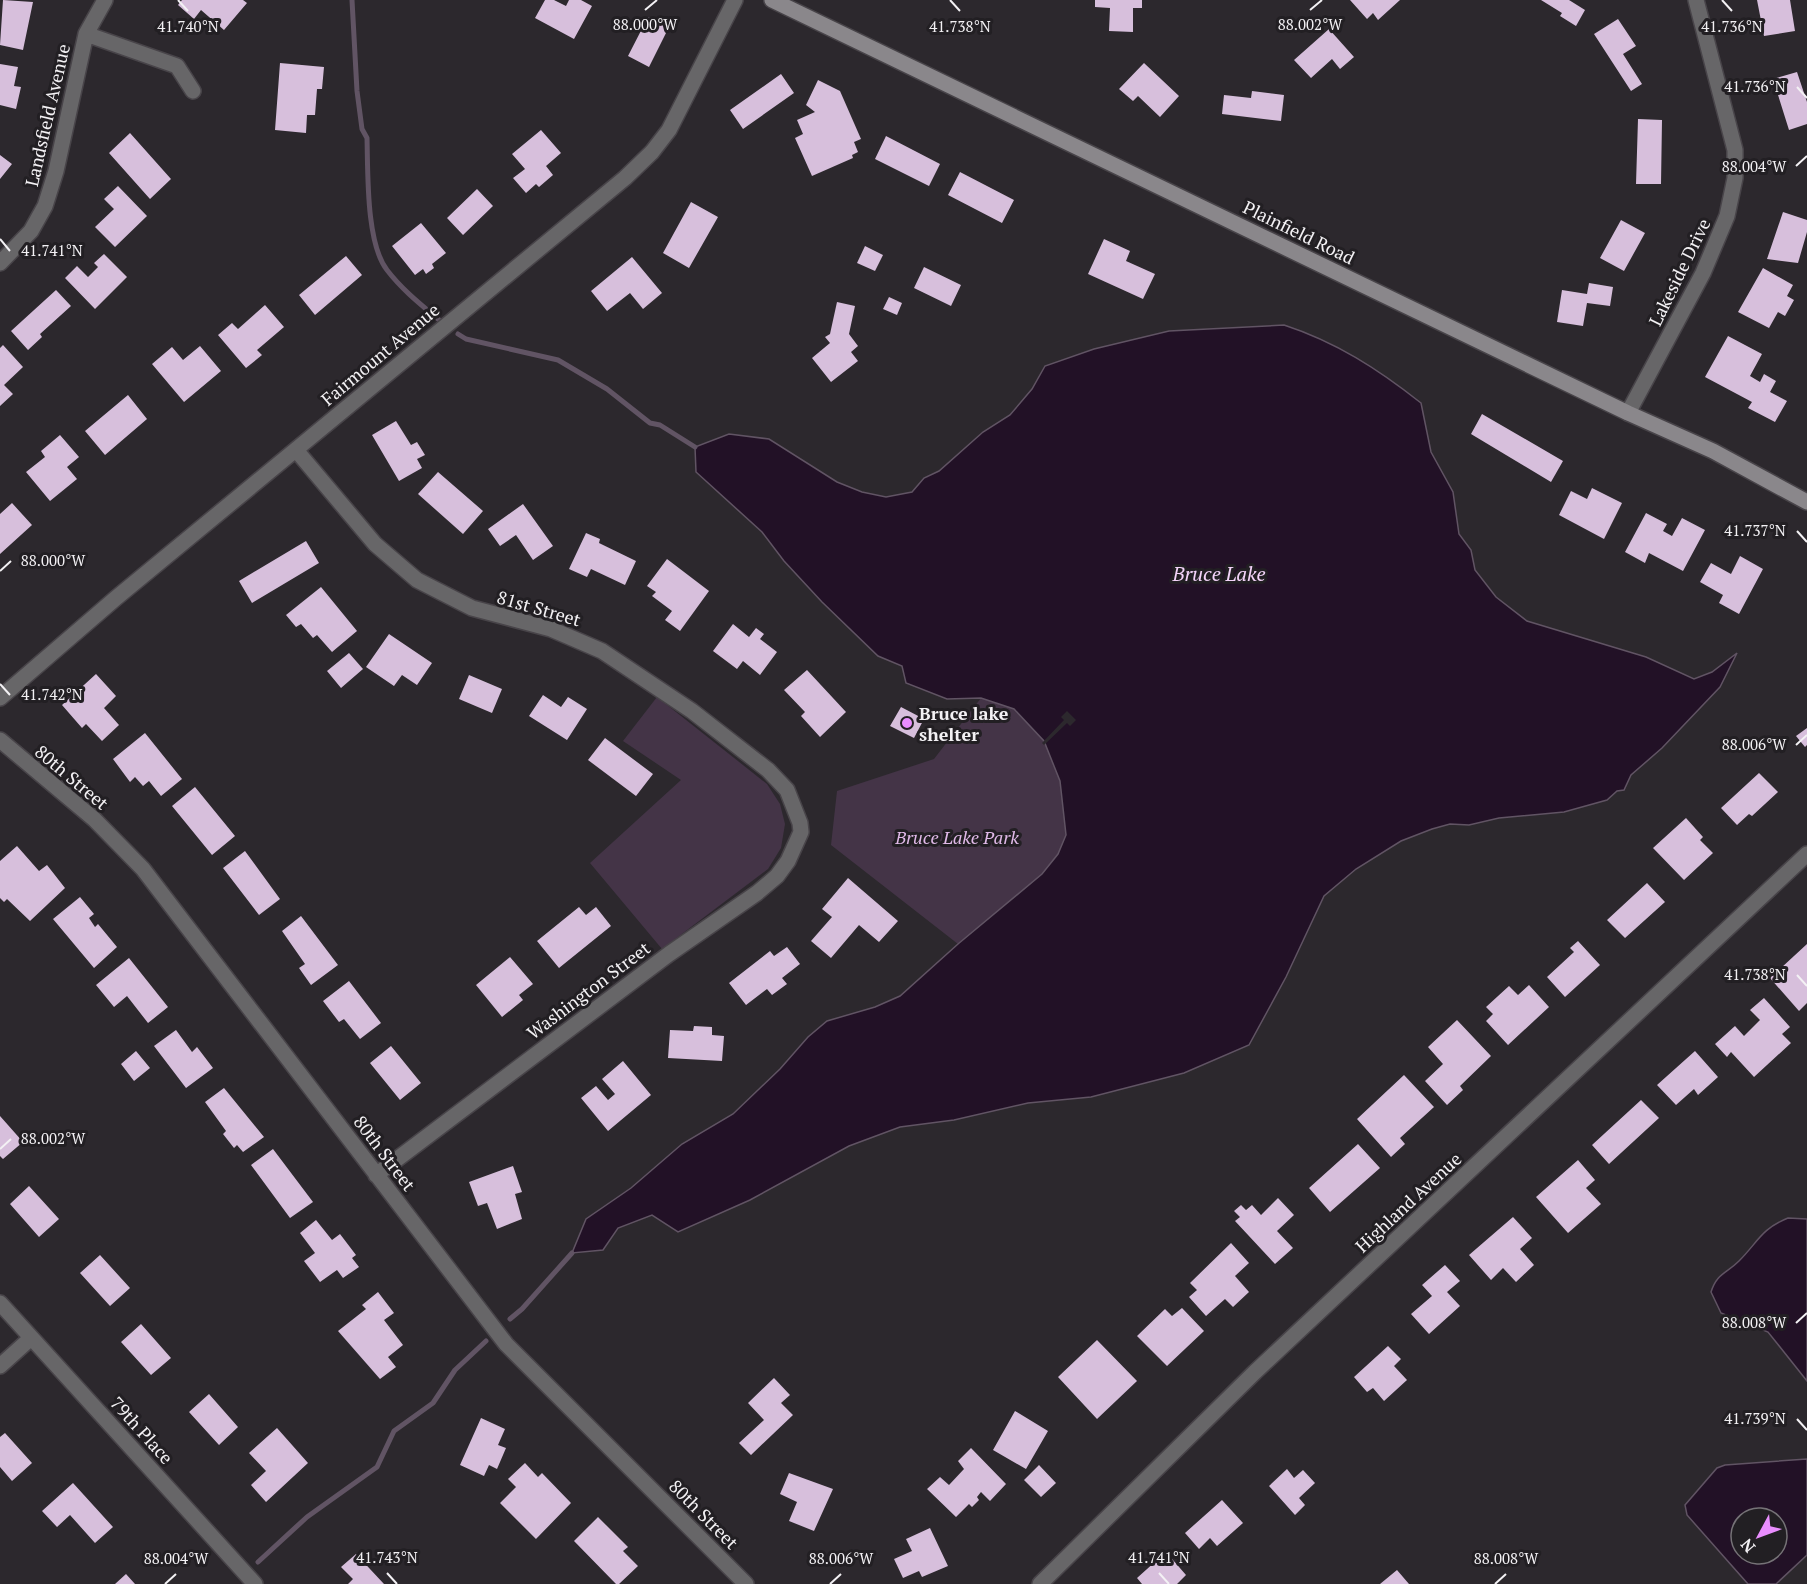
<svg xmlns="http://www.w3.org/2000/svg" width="1807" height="1584" font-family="'PT Serif',serif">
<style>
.green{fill:#443447}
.water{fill:#221126;stroke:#615464;stroke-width:1.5;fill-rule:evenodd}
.pier{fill:#2c282d}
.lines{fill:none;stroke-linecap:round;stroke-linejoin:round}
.stream{stroke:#615464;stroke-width:5}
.building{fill:#d7bfdc}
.minor-casing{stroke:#484449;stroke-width:18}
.secondary-casing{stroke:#484449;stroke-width:18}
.minor{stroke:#676668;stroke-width:15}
.secondary{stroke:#8a878b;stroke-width:15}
.ticks{fill:none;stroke:#f3f1f4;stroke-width:2}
.poi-dot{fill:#e98dfe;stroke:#221f23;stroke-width:2}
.labels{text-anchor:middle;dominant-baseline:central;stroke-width:6;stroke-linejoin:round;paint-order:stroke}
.street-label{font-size:18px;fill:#f3f1f4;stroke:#221f23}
.poi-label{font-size:18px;font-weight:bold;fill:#f3f1f4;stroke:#221f23;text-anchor:start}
.park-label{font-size:18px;font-style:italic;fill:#e0b9e8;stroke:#221f23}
.water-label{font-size:20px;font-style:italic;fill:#f4d4fa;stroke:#221f23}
.ticks-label{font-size:15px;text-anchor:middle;fill:#f3f1f4;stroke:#221f23;stroke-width:6;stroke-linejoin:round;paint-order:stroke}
</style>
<rect width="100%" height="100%" fill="#2c282d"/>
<path class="green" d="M657,697L767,784L780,804L785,824L781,848L768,869L662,949L590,863L681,780L623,741Z
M981,698L1014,709L1044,741L1060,781L1066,835L1058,854L1042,874L958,944L831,845L837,791L934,759Z"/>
<path class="water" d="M1284,325C1336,342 1378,369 1421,403L1431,452L1453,492L1459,534L1471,550L1475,570L1496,597L1527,621L1646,657L1694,679L1712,672L1737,653L1720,687L1662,748L1631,775L1624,790L1617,791L1607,800L1564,812L1499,818L1469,825L1450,824L1432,829L1401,841L1356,869L1324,896L1286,977L1249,1045L1184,1073L1091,1097L1028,1103L954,1120L900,1127L849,1146L750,1200L678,1232L652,1215L618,1228L603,1250L572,1253L586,1219L631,1188L682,1144L733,1114L780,1069L808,1037L827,1021L875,1007L900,996L958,944L1042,874L1058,854L1066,835L1060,781L1044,741L1014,709L981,698L947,699L906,683L902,666L878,656L822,602L784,561L762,532L696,472L695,447L729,434L769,439L837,482L862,492L886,497L912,492L924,478L939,471L983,432L1010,415L1032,389L1045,366L1094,349L1169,331Z
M1788,1218L1807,1219V1381L1768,1332L1721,1313L1711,1292C1717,1273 1726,1274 1739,1261C1758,1242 1761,1229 1788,1218Z
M1807,1459V1555L1776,1584H1748L1687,1515L1685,1505L1717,1468L1725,1465ZM1741,1518H1777V1554H1741Z"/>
<path class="pier" d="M1067,711L1076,720L1070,726L1067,723L1044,745L1042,743L1064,720L1061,717Z"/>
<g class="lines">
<path class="stream" d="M352,0L357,91L362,129L367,138C368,173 366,243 387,270C403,291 424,307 444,324
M458,334L466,339L558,360L607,389L650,423L660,425L695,447
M510,1319L522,1309L572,1253
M258,1562L307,1517L377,1467L394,1431L433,1403L455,1370L486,1341"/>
</g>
<path class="building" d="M3,0L33,2L23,50L0,45Z
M182,0H243L247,3L224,30L201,10L194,19L178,5Z
M545,0H554L566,6L569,0H581L592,6L574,39L535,18Z
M1095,0H1142V8H1133V32L1109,31L1110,8L1095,7Z
M1350,0H1400L1378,20L1373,13L1367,19Z
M1541,0H1569L1585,10L1576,26L1560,16L1562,13Z
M1757,0H1790L1795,31L1764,36Z
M648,17L669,27L649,67L628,56Z
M1618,19L1636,46L1623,54L1642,84L1631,91L1594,34Z
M1329,29L1354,57L1340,69L1332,59L1311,78L1294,60Z
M280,63L324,67L322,89H317L315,115H307L306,133L275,130Z
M1144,63L1179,96L1160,117L1138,96L1133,101L1119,89Z
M0,64L18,67L14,86L21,87L16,109L0,105Z
M1797,72L1807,102V124L1789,130L1773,79Z
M781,74L794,93L743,129L730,110Z
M818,80L840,91L861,139L854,142L858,152L852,155L853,158L812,176L795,138L803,134L797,120L815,112L806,105Z
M1252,91L1284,95L1281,121L1222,114L1224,95L1251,98Z
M1638,119L1662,120L1661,184H1636Z
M541,130L561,153L546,166L553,175L539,187L536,184L526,193L513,178L525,169L512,154Z
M130,133L171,179L150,199L109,153Z
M886,136L940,164L929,186L875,159Z
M0,155L12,164L0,179Z
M960,172L1014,200L1002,223L948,195Z
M118,186L147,216L115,247L95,227L114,209L104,199Z
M477,189L493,206L463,235L447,218Z
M691,202L718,217L689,268L663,253Z
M1783,212L1807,220V232L1798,263L1767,259Z
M1621,220L1645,233L1624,271L1600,258Z
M421,223L446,253L432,264L434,268L426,274L423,269L415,275L392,246Z
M1104,239L1130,251L1126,261L1155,274L1143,299L1088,274Z
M865,246L883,255L875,271L857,263Z
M104,254L127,277L95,309L65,278L77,266L88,277L98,267L94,263Z
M346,256L362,275L315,315L299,295Z
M632,257L662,293L643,309L630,293L607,311L591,291Z
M924,267L961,285L951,306L914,288Z
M1763,268L1793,285L1787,296L1794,300L1785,316L1778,312L1769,328L1738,312Z
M1589,283L1613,287L1610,306L1587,303L1583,326L1557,322L1562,290L1587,294Z
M56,290L71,306L40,334L42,337L28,350L11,331Z
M889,297L902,303L897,315L883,309Z
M837,302L855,306L849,334L858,346L851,352L858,361L831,382L812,358L830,343L825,337L830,334Z
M265,305L284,327L257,350L262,355L246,368L218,335L232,323L238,329Z
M1728,336L1762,354L1750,376L1760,382L1764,374L1776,381L1770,392L1787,401L1775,422L1748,408L1752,402L1705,377Z
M3,345L23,367L4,385L13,394L0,406V348Z
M200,346L221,371L184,402L152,364L172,347L183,360Z
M128,395L147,419L105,455L85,431Z
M1482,414L1563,461L1551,482L1471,434Z
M396,421L411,445L417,442L425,455L417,459L422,468L399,481L372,435Z
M60,435L79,457L67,467L77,479L50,501L26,472L45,457L41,451Z
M438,472L483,511L463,534L418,494Z
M1592,488L1622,503L1604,539L1559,515L1571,491L1587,499Z
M12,503L32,525L0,554V514Z
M523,504L553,546L533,560L516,535L500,546L488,529Z
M1646,513L1667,524L1663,531L1672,536L1682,518L1705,530L1683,571L1649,553L1645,563L1625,552Z
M586,533L600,539L599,543L636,561L625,585L591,569L587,577L569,569Z
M306,541L319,563L252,603L239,581Z
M1740,556L1763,569L1739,614L1719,603L1723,595L1700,582L1711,563L1731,574Z
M667,559L709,591L680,631L665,620L672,611L652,596L656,592L647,586Z
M321,587L357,631L332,652L317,635L313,638L301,624L296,627L286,615Z
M733,624L749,637L756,628L764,634L760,639L777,652L760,675L743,661L737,669L713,651Z
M389,634L432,663L417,685L402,675L394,686L366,667Z
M349,653L363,669L341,688L327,671Z
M807,670L846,712L820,737L801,716L805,712L784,690Z
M96,674L116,696L104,708L119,725L102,741L86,724L82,728L62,705Z
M469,675L502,689L492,713L459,699Z
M543,695L561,707L568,697L587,709L567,740L529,716Z
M901,707L924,719L914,738L890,726Z
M1807,728V745L1805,747L1796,736Z
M145,733L182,779L161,796L149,781L143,786L135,777L130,782L113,759Z
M605,738L653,774L636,796L588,760Z
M1759,773L1778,792L1752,816L1749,814L1737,825L1721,808Z
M195,787L235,836L212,855L172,806Z
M1686,818L1703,837L1700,840L1713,853L1684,880L1653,848Z
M17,846L39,871L47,865L65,888L30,921L7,899L4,902L0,898V861Z
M245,851L280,899L259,915L223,868Z
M848,878L898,921L879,942L859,925L831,958L811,941L832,917L822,909Z
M1647,883L1665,902L1625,938L1607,920Z
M80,897L94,914L89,918L95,927L98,924L117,947L94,968L53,919Z
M579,907L586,915L596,907L611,926L559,968L537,941Z
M301,916L338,965L311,985L299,968L305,964L282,931Z
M1578,941L1600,965L1565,997L1547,977L1574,952L1570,948Z
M1807,944V1003L1799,1011L1770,978Z
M787,947L800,964L782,978L787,984L772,995L767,989L746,1005L729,983L770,951L774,956Z
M510,957L533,984L519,995L523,1000L502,1017L476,985Z
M129,958L168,1007L148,1023L127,996L114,1007L96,985Z
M349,981L381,1023L360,1039L344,1019L339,1022L323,1001Z
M1529,985L1549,1007L1508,1045L1486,1021L1493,1014L1486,1007L1509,986L1518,995Z
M1764,998L1790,1027L1782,1034L1791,1043L1754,1077L1731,1052L1727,1057L1715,1044L1735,1026L1744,1036L1760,1020L1750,1010Z
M1457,1020L1491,1056L1460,1086L1463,1090L1447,1105L1425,1081L1443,1064L1428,1047Z
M694,1026L712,1027V1035L724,1036L722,1061L668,1058L670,1030L693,1031Z
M176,1030L192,1052L197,1047L213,1068L186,1088L154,1046Z
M391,1046L421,1083L400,1100L370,1063Z
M136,1051L150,1068L134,1081L121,1064Z
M1695,1051L1718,1077L1698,1095L1694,1089L1676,1105L1657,1085Z
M623,1061L651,1095L608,1131L581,1098L596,1086L608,1100L615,1094L602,1079Z
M1404,1075L1434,1107L1400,1138L1405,1144L1391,1157L1357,1119Z
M224,1088L264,1137L243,1152L237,1145L234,1148L223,1134L226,1131L205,1102Z
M1641,1100L1659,1118L1609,1164L1592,1145Z
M0,1116L23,1142L3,1159L0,1156Z
M1358,1144L1380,1168L1330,1212L1309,1188Z
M273,1149L313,1202L290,1218L251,1165Z
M1578,1160L1595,1180L1586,1188L1601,1204L1568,1233L1536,1197Z
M513,1166L522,1192L515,1194L522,1219L497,1229L487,1203L478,1206L469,1182Z
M29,1186L59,1219L39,1237L10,1204Z
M1278,1198L1294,1215L1277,1231L1293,1248L1275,1264L1235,1221L1240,1217L1234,1211L1241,1205L1246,1210L1252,1205L1261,1215Z
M1513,1217L1532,1238L1520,1249L1534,1265L1516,1282L1503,1268L1491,1280L1469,1255Z
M316,1220L332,1240L340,1234L356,1255L352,1258L359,1267L343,1278L337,1270L320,1282L304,1261L315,1253L300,1233Z
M1231,1243L1249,1263L1235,1276L1249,1292L1233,1307L1225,1299L1206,1316L1189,1297L1197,1290L1190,1283Z
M100,1255L130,1288L110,1306L80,1273Z
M1445,1265L1460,1281L1447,1292L1460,1306L1429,1334L1411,1314L1432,1296L1422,1285Z
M378,1292L394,1313L384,1320L403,1345L388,1357L396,1367L380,1379L338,1331L366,1309L362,1305Z
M1182,1308L1204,1331L1167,1366L1137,1336L1165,1309L1172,1316Z
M141,1324L171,1358L151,1375L121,1342Z
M1097,1340L1137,1381L1097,1419L1058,1377Z
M1388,1346L1401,1359L1394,1366L1407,1380L1384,1401L1373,1388L1367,1392L1354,1377Z
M774,1378L790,1395L781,1403L793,1415L751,1455L739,1443L764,1420L748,1403Z
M209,1394L238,1427L219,1445L189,1412Z
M1015,1411L1048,1431L1026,1469L993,1450Z
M481,1418L505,1429L498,1445L506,1448L497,1469L489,1465L484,1476L460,1465Z
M277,1428L308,1463L266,1502L251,1485L266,1471L249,1453Z
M5,1433L32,1463L12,1481L0,1467V1437Z
M971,1448L1006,1484L990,1501L981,1492L977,1497L979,1500L972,1507L969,1504L956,1517L927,1489L940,1477L949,1485L964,1469L958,1461Z
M525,1463L538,1477L542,1473L571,1503L536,1539L500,1503L516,1487L508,1479Z
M1039,1465L1056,1483L1041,1497L1024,1480Z
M1287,1469L1294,1478L1303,1470L1315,1483L1299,1498L1305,1505L1295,1515L1269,1486Z
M789,1473L833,1489L814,1531L789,1521L797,1502L780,1494Z
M73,1483L113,1527L95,1543L70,1515L57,1527L42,1511Z
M1222,1500L1243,1523L1217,1546L1210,1538L1199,1549L1185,1533Z
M598,1517L628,1547L623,1551L638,1566L619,1584H616L574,1541Z
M930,1528L948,1566L922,1577L919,1571L903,1578L894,1559L912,1551L906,1539Z
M1166,1552L1186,1575L1177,1584H1142L1137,1578Z
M356,1554L384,1584H348L353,1579L341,1567Z
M1397,1570L1409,1584H1380Z
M126,1574L135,1584H115Z"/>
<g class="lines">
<defs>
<path id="minor" d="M86,34L177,66L193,91
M0,263L31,231L45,206L56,171L86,34L105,0
M1628,413L1703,273L1727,216L1735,178V150L1696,0
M296,450L375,544L417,580L472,608L551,629L602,651L692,711L768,770L787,790L800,823L801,832L788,861L777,876L757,893L669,954L376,1175
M0,698L116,598L625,178L652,152L669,130L735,0
M0,740L94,819L143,869L506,1344L746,1584
M0,1303L255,1584
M0,1366L31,1338
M1040,1584L1255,1372L1807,854"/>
<path id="secondary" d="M772,0L1628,413L1713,451L1807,502"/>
</defs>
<use href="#minor" class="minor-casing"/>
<use href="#secondary" class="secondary-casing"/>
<use href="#minor" class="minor"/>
<use href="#secondary" class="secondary"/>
</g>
<path class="ticks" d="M178,0L188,11M950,0L960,11M1722,0L1732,11M645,10L657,0M1310,10L1322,0M1797,87L1807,98M1796,166L1807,156M0,239L10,251M1797,531L1807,542M0,571L11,561M0,684L10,695M1796,745L1807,735M1797,975L1807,986M0,1149L11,1139M1796,1323L1807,1313M1797,1419L1807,1430M387,1573L397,1584M1159,1573L1169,1584M165,1584L176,1574M830,1584L841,1574M1495,1584L1506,1574"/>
<circle class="poi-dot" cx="907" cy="723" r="6"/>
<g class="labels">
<g class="street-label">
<text transform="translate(47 115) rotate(-77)">Landsfield Avenue</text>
<text transform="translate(1299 232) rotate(26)">Plainfield Road</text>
<text transform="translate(1679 272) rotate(-64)">Lakeside Drive</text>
<text transform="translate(380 354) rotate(-40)">Fairmount Avenue</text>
<text transform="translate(539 608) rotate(16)">81st Street</text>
<text transform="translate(72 777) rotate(40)">80th Street</text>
<text transform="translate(588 990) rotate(-37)">Washington Street</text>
<text transform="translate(385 1153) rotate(53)">80th Street</text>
<text transform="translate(1408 1202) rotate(-43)">Highland Avenue</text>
<text transform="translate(142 1430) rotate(48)">79th Place</text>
<text transform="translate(704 1514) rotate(45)">80th Street</text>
</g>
<g class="poi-label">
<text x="919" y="713">Bruce lake<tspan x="919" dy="21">shelter</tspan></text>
</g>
<g class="park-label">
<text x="957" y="837">Bruce Lake Park</text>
</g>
<g class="water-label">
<text x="1219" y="573">Bruce Lake</text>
</g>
</g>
<g class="ticks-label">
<text x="645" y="30">88.000°W</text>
<text x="1310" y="30">88.002°W</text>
<text x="1732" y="32">41.736°N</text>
<text x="960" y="32">41.738°N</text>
<text x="188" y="32">41.740°N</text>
<text x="1755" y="92">41.736°N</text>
<text x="1754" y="172">88.004°W</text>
<text x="52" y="256">41.741°N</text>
<text x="1755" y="536">41.737°N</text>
<text x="53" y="566">88.000°W</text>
<text x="52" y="700">41.742°N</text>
<text x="1754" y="750">88.006°W</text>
<text x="1755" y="980">41.738°N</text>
<text x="53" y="1144">88.002°W</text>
<text x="1754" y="1328">88.008°W</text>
<text x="1755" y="1424">41.739°N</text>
<text x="387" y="1563">41.743°N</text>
<text x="1159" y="1563">41.741°N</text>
<text x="176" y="1564">88.004°W</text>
<text x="841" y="1564">88.006°W</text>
<text x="1506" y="1564">88.008°W</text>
</g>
<g transform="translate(1759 1536) rotate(229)"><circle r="28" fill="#221f23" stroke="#767377" stroke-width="1.5"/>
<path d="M0-4.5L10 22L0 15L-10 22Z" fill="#e98dfe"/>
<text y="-9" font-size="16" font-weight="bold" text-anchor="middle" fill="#f3f1f4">N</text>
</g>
</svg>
